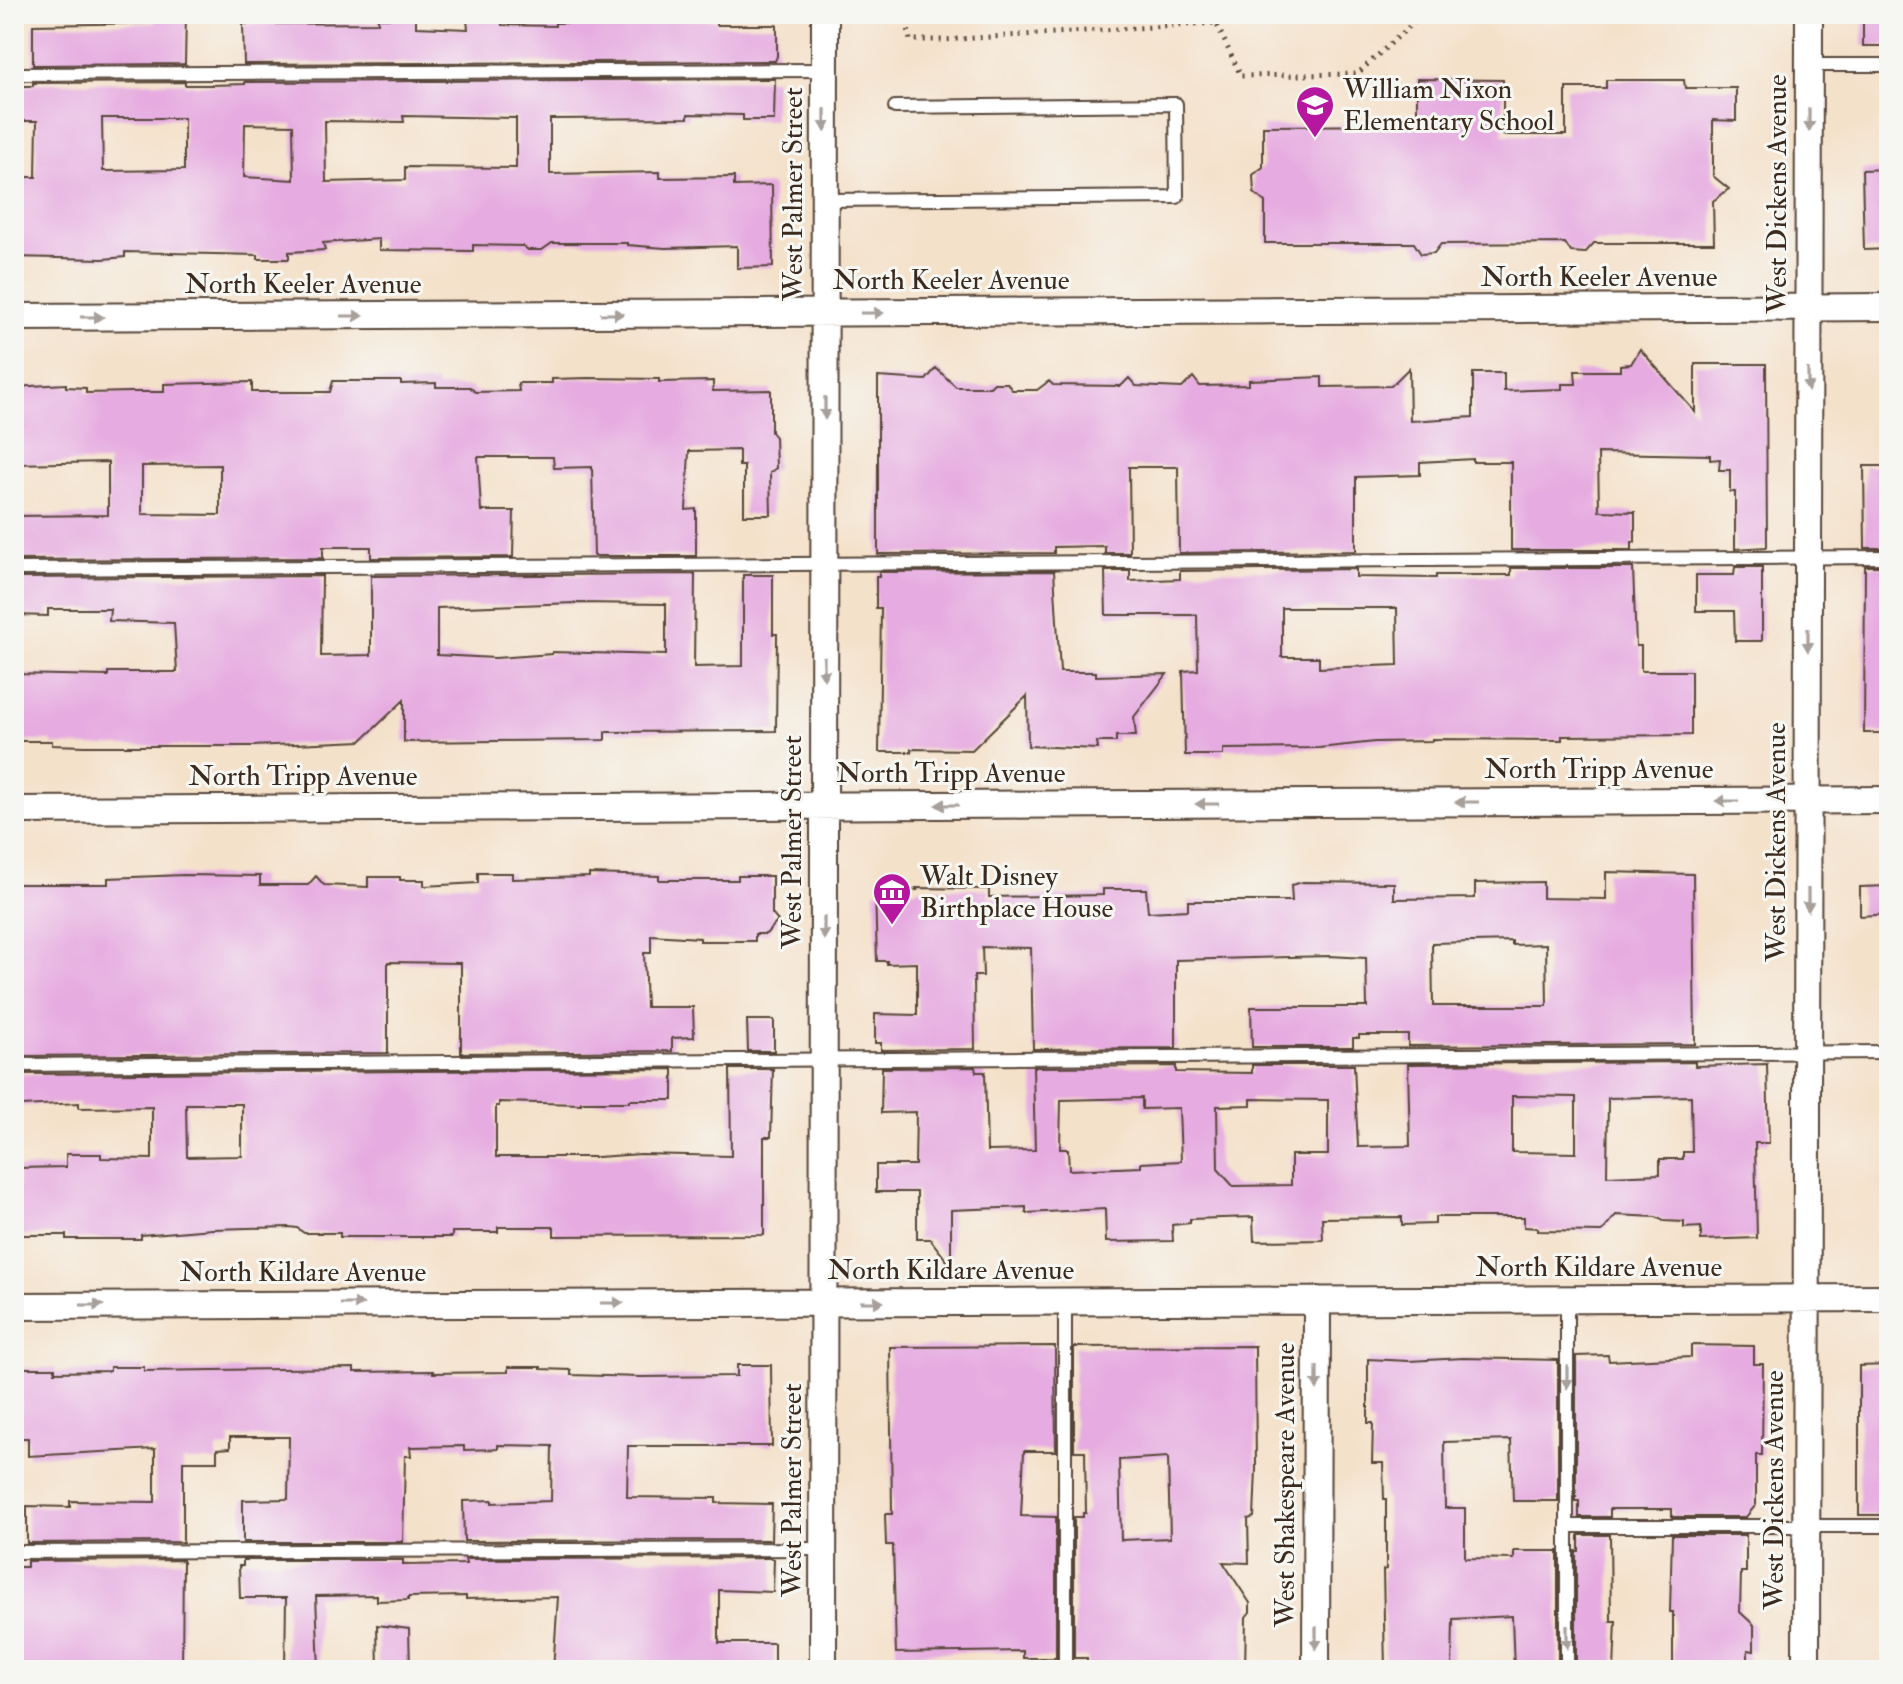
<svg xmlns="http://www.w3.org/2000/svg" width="1903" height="1684" font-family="'IM FELL Double Pica',serif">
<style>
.building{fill:#e6abe0;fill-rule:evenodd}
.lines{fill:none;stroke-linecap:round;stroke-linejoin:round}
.lane-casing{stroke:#574538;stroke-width:16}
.street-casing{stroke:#574538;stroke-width:30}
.path{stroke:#574538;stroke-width:5;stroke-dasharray:2 6;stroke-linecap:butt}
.lane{stroke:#fff;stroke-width:12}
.street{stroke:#fff;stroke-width:26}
.oneway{fill:#a79f9a}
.labels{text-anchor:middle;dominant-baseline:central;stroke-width:6;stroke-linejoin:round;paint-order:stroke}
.poi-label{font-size:28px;fill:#3b2a1e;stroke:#f6f6f2;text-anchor:start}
.street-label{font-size:28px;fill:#3b2a1e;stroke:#f6f6f2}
</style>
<rect width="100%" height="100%" fill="#f6f6f2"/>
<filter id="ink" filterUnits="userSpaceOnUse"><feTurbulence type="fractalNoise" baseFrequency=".0125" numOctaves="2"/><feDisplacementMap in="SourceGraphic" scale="16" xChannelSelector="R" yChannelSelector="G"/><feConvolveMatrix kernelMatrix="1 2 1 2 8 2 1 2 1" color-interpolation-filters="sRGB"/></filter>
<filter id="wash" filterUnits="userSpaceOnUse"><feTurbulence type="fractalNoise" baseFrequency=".006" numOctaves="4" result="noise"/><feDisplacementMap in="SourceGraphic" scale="32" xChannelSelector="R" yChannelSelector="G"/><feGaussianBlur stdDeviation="1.8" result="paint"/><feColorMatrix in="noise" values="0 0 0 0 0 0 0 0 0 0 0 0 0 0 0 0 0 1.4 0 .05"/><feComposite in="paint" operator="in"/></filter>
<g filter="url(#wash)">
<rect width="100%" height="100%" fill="#f4e1ca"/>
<g id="blocks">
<path class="building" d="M155,14H186L185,64L33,65V25L155,23Z
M1863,14H1889V46H1863Z
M378,18H416V27L468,29L467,20L501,19L502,25L555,26V23L687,20H717V25H777V56L775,61L244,64L243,24L378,23Z
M775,79L774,120H743V115L688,114V118L550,119V174L660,172V178L734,177V186L772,185L773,267L737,268V246L665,248L627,245V243H552L542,250H528L523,246L473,245V251L379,250V239L323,243L325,250L289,252V259H258V255L125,252V257L103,259L14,257V177H36L37,121H14V86H33V83L185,82V85H211L245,84V82ZM403,116L516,118V168L405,167V180L326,182L325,121L404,122ZM102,118H184V170L103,171ZM245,124L293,125L294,180L244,177Z
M1417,79L1503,80V135H1566V88H1606V80H1684L1685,88H1736V121L1713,120V176L1729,189L1713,201L1714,243H1594L1585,253L1571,252L1565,243L1441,244L1434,253L1421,254L1414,243H1265V202L1254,193L1253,175L1263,167V126L1417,125Z
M1889,169V249L1864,250L1862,170Z
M1640,349L1695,412V364H1766L1767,547L1735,549V492H1730V470H1719L1720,459L1710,460V455L1598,453L1599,511L1635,512V542H1632V550H1511V462H1473V459L1420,462V475L1356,477V551L1179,553L1178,467H1129L1130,553H1105V546L1054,547V553L878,554V377L926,380L936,368L956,387H990L994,383H1007L1012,390H1037L1049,381L1053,385L1121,386L1129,378L1136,386L1182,388L1193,377L1200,386L1249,385V380L1322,377V387L1391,386L1409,368L1410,421L1473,417V373H1504V391L1562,389V384H1576L1575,371H1620V365L1631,364Z
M588,378L659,379V382L713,381V391L771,390V432L775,437L776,468L770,473L771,515H744V466H739V450L689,451L686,510L696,509V556H594L592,467L554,468L553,457H478L481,511H514L513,557L371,558V547H323V558L14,560V516L108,515V462L14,464V387L66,384V387L86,388V393L131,392H164V384L252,382V392H330L333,381H401V384L436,383V387H470L475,392L519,391L518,383H552V379ZM220,465V515L142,514V466Z
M1864,466H1889V548H1865Z
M1865,566H1889V733H1864Z
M1735,567H1762V641H1735L1734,611H1696V575H1734Z
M1511,568H1633L1636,646H1641V671H1691V735L1562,736V740L1432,739V741L1375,742L1319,748L1223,749V755H1185L1183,671L1198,670L1197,615H1106L1105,571H1130V581L1180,579V571L1356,569V577L1436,578V575H1511ZM1282,608H1397L1398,665L1319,668V657H1282Z
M1054,571L1060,672H1096V676L1167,674L1134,717L1136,736H1116V742H1097L1098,749L1028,746L1027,696L972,750L911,749V752H879L881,608H876V577H879V572Z
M695,574L694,667L743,666V575H773V634H777L776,731L605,732V740L404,742V700L361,741L252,746H85L52,745V741H14V674L108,676V672H177L174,623L109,621L110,609H48V616L14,615V578L322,576L321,656L371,655V576ZM575,603L666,604V655L552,652V654L495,658L437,655V608Z
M1606,872L1693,874L1695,1044L1408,1046V1035H1359V1038H1353V1047H1252L1251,1007H1367L1366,958L1329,956L1176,960V1048L1033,1049L1031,948L982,947L983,976H974L975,1049L881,1050V1043H875V1014L917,1015V963L887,964V961H877L875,891L917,890L916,888L989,889V897L1103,895V889H1146L1148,912L1188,910V901H1292L1291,885L1303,882L1394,883V899L1475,898V883L1543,882V898L1606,899ZM1512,941V945L1546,944L1547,1006H1433L1432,943Z
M478,873H512V879L589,877V874L659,876V880H738V876H772V914L778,921L766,934H755V941H700V938L651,935V953H644L646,1007H693L694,1037L672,1038V1051L461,1053V963L388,962V1053L20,1056L19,1043H14V884H108V878L184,875L260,876V885H308L316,876L324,885L368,887V877H400V880H424V886L478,883Z
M1889,886V914L1860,916V887Z
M747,1020H774V1051H748Z
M1695,1062V1066L1767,1064L1769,1143H1755L1757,1238L1701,1240V1227L1684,1228V1222L1664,1221L1656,1217L1616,1215L1602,1232L1538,1231V1228L1524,1227V1217H1435V1224L1402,1225V1217L1322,1218L1323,1240L1254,1241L1253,1217L1190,1219V1223L1172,1225L1173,1241L1106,1242L1105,1209L1026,1213V1207L951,1210V1266L930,1239H917V1192H876V1165H915L916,1112L881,1113L882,1068L975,1067L976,1072H985L987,1151L1035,1150L1033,1067L1176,1066V1072L1252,1073V1065H1354L1358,1147L1410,1146L1408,1064ZM1512,1096L1576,1097V1153L1512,1152ZM1691,1096L1692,1152H1683V1159H1660V1174L1607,1176L1608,1098ZM1142,1098V1109L1179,1108L1181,1161L1141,1163V1167L1069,1170L1068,1149H1060L1061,1100ZM1251,1099L1328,1100V1155H1291V1185L1233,1186L1218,1169L1217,1106L1251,1105Z
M673,1069V1100H629V1102H581V1104L499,1102V1106H496V1157H597L641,1154L731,1156L730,1069H773L771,1137H764V1235L554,1236V1227H498V1232H452V1237H340V1233H304L297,1228L289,1227L212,1229L141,1235V1239H66V1235H19L18,1168L66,1167V1154H101V1158L152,1159V1107L79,1108V1103L22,1106L20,1074ZM186,1104H242V1156L187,1157Z
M1691,1345L1754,1346V1364H1763L1762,1455H1756V1505L1746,1517H1672V1509H1610V1517H1579V1501H1576V1356L1608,1355L1609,1361L1691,1357Z
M1055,1346L1056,1451H1024L1021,1516L1056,1517V1658H1023V1651L896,1653L893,1545H886L885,1514H892L890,1347Z
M1255,1346L1256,1469L1254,1517L1248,1519L1249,1563L1223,1562L1250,1603V1612L1246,1617L1245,1670H1087V1658H1074V1517H1083V1513H1086L1085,1451H1074V1347ZM1168,1457L1170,1538L1121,1540L1119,1460Z
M1463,1358L1558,1360V1501H1513L1511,1440L1444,1442L1445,1508H1465V1558L1514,1559V1551H1558V1670H1514L1512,1616L1453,1619L1452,1670H1385L1383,1570L1386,1569V1499H1384L1383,1463H1372L1373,1423H1368V1359L1409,1361Z
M737,1365H771L772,1446H628L627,1497L716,1498V1503L772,1504L771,1540L464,1541L463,1501L492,1500V1503L551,1501L552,1446L498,1445V1449L464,1450V1446L410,1447L411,1456H405L403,1542H243V1500L288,1499L289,1437H230V1448L217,1449V1461H183V1542L27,1543V1506L70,1507V1501L155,1502V1449L28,1456V1438H21L20,1368H55V1372L110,1371V1367H144V1371L354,1368V1372L433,1371V1373L508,1372V1367H541V1369L571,1370V1375L641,1377L737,1376Z
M1889,1365V1515H1859V1366Z
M1579,1535H1610L1611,1621H1616L1614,1670H1576V1551H1579Z
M1672,1535H1746V1572H1741L1740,1612L1754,1625V1651L1748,1650V1670H1673V1612H1670Z
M770,1558L774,1559L773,1592L719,1590V1643H774V1670H553L558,1597L466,1599V1596L408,1597V1600L377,1601V1595L316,1596L319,1670H285L286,1598H240L239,1566H243V1560H403V1565L466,1564L465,1559Z
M183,1560L182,1670H14L15,1567H27V1561Z
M377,1625L409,1629L410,1670H378Z"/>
</g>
</g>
<g filter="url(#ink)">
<use href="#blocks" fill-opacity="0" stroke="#574538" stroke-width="2"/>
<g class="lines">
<defs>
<path id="lane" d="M1809,65H1889
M14,74L825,70
M825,200L1177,197L1176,104L895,107
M14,569L1889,557
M14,1065L1889,1052
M1065,1301V1670
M1567,1526H1889
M14,1552L823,1549
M1567,1670V1299"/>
<path id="street" d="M14,317L1889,307
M14,810L1889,800
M14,1306L1889,1298
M823,1670L825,14
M1316,1670L1317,1300
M1806,1670L1809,14"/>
</defs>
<use href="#lane" class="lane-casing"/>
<use href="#street" class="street-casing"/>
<path class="path" d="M906,14L910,40H942L1216,23L1241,76L1357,74L1421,16L1420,14"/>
<use href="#lane" class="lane"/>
<use href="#street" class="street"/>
</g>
<defs><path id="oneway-solid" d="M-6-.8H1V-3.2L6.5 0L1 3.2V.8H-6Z" transform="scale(2)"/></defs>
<g class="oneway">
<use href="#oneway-solid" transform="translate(825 120) rotate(90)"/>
<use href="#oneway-solid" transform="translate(1809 120) rotate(90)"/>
<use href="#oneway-solid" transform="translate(872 313)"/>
<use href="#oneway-solid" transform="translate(612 314)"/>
<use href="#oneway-solid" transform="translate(352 316)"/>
<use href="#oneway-solid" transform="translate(92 317)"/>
<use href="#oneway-solid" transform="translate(1808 380) rotate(90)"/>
<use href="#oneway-solid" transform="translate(825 408) rotate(90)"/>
<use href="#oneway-solid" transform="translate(1808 640) rotate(90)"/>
<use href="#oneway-solid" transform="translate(824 668) rotate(90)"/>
<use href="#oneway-solid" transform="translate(1727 801) rotate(180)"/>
<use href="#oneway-solid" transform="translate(1467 802) rotate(180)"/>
<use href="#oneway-solid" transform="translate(1207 804) rotate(180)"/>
<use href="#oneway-solid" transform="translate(947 805) rotate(180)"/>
<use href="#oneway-solid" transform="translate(1808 900) rotate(90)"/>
<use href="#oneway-solid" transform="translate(824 928) rotate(90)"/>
<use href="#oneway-solid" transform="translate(872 1302)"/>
<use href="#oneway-solid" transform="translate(612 1303)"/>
<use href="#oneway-solid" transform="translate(352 1304)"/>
<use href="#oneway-solid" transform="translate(92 1305)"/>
<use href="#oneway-solid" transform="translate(1567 1377) rotate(90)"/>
<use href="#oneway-solid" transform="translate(1317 1378) rotate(90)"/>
<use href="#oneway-solid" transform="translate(1567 1637) rotate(90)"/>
<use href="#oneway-solid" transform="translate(1316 1638) rotate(90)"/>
</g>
</g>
<defs>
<symbol id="school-pin" viewBox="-11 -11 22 30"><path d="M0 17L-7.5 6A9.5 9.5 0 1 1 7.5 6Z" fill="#b5179e" stroke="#f6f6f2"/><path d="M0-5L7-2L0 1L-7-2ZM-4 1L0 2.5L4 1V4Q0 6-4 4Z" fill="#fff"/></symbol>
<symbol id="museum-pin" viewBox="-11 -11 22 30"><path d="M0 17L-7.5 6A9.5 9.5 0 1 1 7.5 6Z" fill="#b5179e" stroke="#f6f6f2"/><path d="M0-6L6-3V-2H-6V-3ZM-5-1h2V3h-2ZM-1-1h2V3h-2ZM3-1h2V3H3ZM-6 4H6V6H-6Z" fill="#fff"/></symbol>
</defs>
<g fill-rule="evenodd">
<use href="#school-pin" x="1293" y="83" width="44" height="60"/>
<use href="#museum-pin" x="870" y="870" width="44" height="60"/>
</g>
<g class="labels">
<g class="poi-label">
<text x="1343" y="89">William Nixon<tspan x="1343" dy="32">Elementary School</tspan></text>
<text x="920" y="876">Walt Disney<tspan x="920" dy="32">Birthplace House</tspan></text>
</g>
<g class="street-label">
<text transform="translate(793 194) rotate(-90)">West Palmer Street</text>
<text transform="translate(1777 194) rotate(-90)">West Dickens Avenue</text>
<text x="1599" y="277">North Keeler Avenue</text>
<text x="951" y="280">North Keeler Avenue</text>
<text x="303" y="284">North Keeler Avenue</text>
<text x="1599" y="769">North Tripp Avenue</text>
<text x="951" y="773">North Tripp Avenue</text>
<text x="303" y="776">North Tripp Avenue</text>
<text transform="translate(792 842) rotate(-90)">West Palmer Street</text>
<text transform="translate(1776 842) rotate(-90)">West Dickens Avenue</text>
<text x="1599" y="1267">North Kildare Avenue</text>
<text x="951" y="1270">North Kildare Avenue</text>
<text x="303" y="1272">North Kildare Avenue</text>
<text transform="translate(1285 1485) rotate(-90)">West Shakespeare Avenue</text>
<text transform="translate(792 1490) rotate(-90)">West Palmer Street</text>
<text transform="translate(1774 1490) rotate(-90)">West Dickens Avenue</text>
</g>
</g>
<rect width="1903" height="1684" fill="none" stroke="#f6f6f2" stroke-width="48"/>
</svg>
